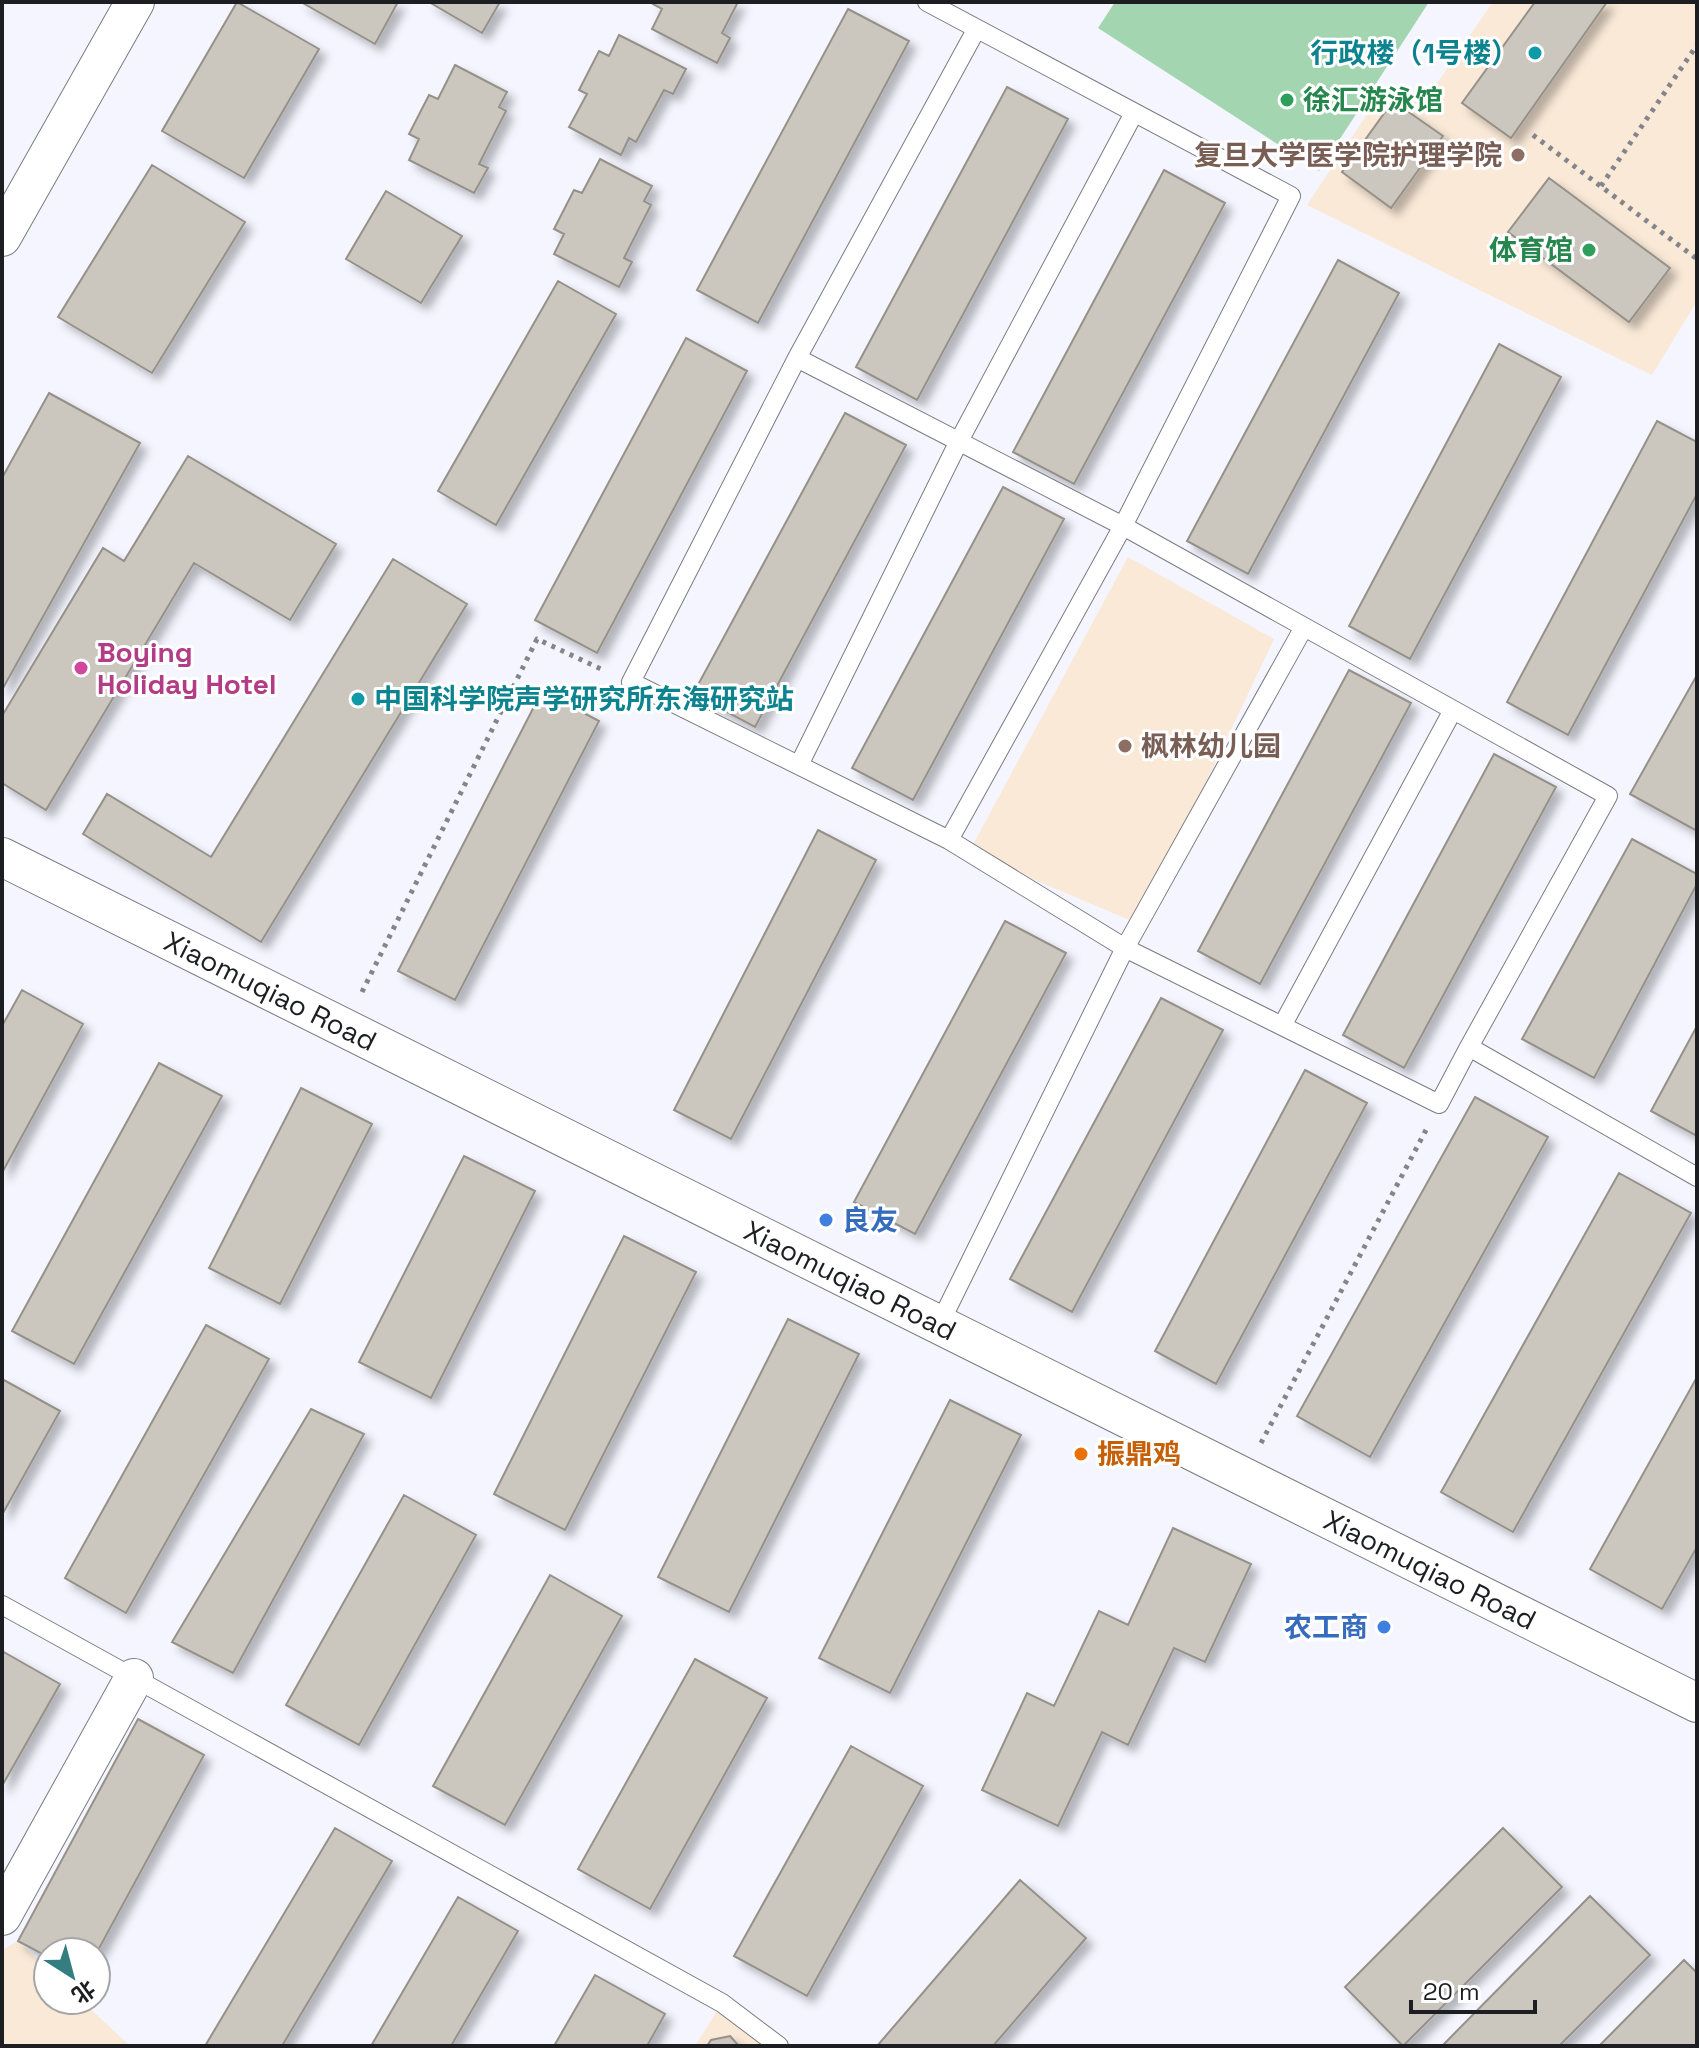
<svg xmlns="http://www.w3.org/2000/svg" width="1699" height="2048" font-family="'Space Grotesk','Noto Sans SC',sans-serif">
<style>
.education{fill:#fae9d7}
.green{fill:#a3d5b0}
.building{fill:#cbc6be;stroke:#959189;stroke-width:2;filter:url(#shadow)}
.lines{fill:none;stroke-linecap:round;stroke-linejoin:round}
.service-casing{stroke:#7b7c83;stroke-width:20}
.minor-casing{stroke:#7b7c83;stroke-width:40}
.path{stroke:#84858b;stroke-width:5;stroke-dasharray:4 6;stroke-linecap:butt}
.service{stroke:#fff;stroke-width:18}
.minor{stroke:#fff;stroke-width:38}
.culture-dot{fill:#0f9aa8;stroke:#fff;stroke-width:3}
.leisure-dot{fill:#2e9e5b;stroke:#fff;stroke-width:3}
.education-dot{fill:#8d6e63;stroke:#fff;stroke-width:3}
.hotel-dot{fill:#d1479c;stroke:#fff;stroke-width:3}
.shop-dot{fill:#3f7fe0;stroke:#fff;stroke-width:3}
.food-dot{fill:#e8710a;stroke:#fff;stroke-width:3}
.labels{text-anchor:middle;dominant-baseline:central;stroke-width:6;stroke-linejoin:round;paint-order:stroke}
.culture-label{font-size:28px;font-weight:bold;fill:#0d838f;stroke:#fff;text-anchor:end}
.leisure-label{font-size:28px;font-weight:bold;fill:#27864d;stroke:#fff;text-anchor:start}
.education-label{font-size:28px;font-weight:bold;fill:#785e54;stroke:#fff;text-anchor:end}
.hotel-label{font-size:28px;font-weight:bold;fill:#b23c85;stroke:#fff;text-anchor:start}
.street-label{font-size:28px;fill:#1d1e21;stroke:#fff}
.shop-label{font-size:28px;font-weight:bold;fill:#366cbe;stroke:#fff;text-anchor:start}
.food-label{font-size:28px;font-weight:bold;fill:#c56008;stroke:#fff;text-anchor:start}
</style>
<defs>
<filter id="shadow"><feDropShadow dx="7" dy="7" stdDeviation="4" flood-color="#0004"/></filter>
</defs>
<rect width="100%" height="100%" fill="#f4f5fe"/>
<path class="education" d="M1493,2H1697V301L1652,375L1307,205L1386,86L1422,105Z
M1128,557L1274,639L1139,924L969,852Z
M18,1941L48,1969V2000H81L130,2046H2V1950Z
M722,2003L779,2046H695Z"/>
<path class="green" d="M1115,2H1429L1319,171L1098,28Z"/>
<path class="building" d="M237,2L319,49L244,178L162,131Z
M301,2H398L375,44Z
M429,2H500L482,33Z
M654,2H738L722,33L730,38L717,63L652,29L662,9L653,4Z
M1535,2H1607L1511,138L1462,103Z
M848,9L909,41L758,323L697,290Z
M619,35L686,69L673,94L664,90L636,142L629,138L621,155L569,127L587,94L579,90L599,51L609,56Z
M455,65L507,92L499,107L506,111L479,164L488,168L474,193L409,160L419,139L409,134L429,95L438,99Z
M1007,87L1068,119L917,400L856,367Z
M1393,101L1443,136L1391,208L1342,172Z
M600,159L652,186L644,201L651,205L624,258L632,262L619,287L554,254L564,234L554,229L574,190L582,193Z
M152,165L245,222L152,373L58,317Z
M1164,170L1225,203L1074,484L1013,452Z
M1549,178L1670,268L1629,322L1508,232Z
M386,191L462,236L421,303L346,259Z
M1338,260L1399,293L1248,574L1187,541Z
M558,281L616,314L496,525L438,491Z
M686,338L747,371L597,653L535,620Z
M1499,344L1561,377L1410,659L1349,626Z
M49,393L140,443L2,690V478Z
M845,413L906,445L755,727L693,694Z
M1657,421L1697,442V494L1568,735L1507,702Z
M188,456L336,544L290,620L194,563L46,810L2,783V716L103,548L124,561Z
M1003,487L1064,519L913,800L852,768Z
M393,559L467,604L261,942L83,834L107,794L211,857Z
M1349,670L1411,703L1260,984L1198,951Z
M1697,675V831L1630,794Z
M542,691L599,721L455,1000L398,971Z
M1494,754L1556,787L1404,1068L1343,1035Z
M818,830L876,860L731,1139L674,1110Z
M1632,839L1697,874V884L1594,1078L1522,1039Z
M1005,921L1066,953L915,1234L854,1202Z
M22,990L83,1024L2,1173V1026Z
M1161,998L1223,1030L1072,1312L1010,1279Z
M1697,1026V1136L1651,1111Z
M159,1063L222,1096L74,1364L12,1331Z
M1305,1070L1367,1103L1216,1384L1155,1351Z
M301,1088L372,1124L280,1304L209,1268Z
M1475,1097L1548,1137L1370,1457L1297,1416Z
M464,1156L535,1191L431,1398L359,1362Z
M1619,1173L1691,1213L1513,1532L1441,1492Z
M624,1236L696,1272L565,1530L494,1494Z
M788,1319L859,1354L729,1612L658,1577Z
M206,1325L269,1359L126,1613L65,1578Z
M1697,1377V1547L1662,1609L1590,1569Z
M2,1379L60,1411L2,1515Z
M950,1400L1021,1435L890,1693L819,1658Z
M311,1409L364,1434L233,1673L172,1642Z
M404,1495L476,1535L359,1745L286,1705Z
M1173,1528L1251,1564L1205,1662L1174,1648L1128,1745L1102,1732L1058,1826L982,1790L1027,1693L1054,1706L1099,1611L1128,1625Z
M550,1575L622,1616L505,1825L433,1786Z
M2,1651L60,1684L2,1786Z
M695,1659L767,1698L650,1909L578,1869Z
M138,1719L204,1755L96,1954L48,1952V1957L18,1941Z
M851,1746L923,1786L807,1996L734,1956Z
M335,1828L392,1861L282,2046H205Z
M1503,1828L1562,1887L1403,2046L1345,1987Z
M1020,1880L1086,1938L993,2046H877Z
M1590,1896L1650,1955L1559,2046H1442Z
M458,1897L518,1931L451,2046H371Z
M1684,1960L1697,1973V2046H1599Z
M595,1975L665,2014L647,2046H554Z
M730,2036L739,2046H707L711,2040Z"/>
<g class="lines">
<defs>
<path id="service" d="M927,2L1291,196L1123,526L949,840L1125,948L1304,627
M797,358L1123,526L1608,796L1469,1047
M799,765L959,441L1134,113
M949,840L631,682L797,358L976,30
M1282,1026L1453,710
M939,1325L1125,948L1439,1104L1469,1047L1697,1177
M2,1605L722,2003L779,2046"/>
<g id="minor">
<path d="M2,237L135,2"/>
<path id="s1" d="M2,857L1697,1703"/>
<path d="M2,1916L134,1678"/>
</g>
</defs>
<use href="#service" class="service-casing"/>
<use href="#minor" class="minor-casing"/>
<path class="path" d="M1533,135L1697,259
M1601,186L1697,45
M362,992L537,639L603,670
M1261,1443L1426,1130"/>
<use href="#service" class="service"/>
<use href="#minor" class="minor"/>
</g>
<g class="culture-dot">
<circle cx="1535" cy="53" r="8"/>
<circle cx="358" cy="699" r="8"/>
</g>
<g class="leisure-dot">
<circle cx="1287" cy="100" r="8"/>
<circle cx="1589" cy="250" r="8"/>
</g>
<g class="education-dot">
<circle cx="1518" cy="155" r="8"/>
<circle cx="1125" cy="746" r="8"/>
</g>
<circle class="hotel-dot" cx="81" cy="668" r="8"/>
<g class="shop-dot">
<circle cx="826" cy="1220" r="8"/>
<circle cx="1384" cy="1627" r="8"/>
</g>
<circle class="food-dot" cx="1081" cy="1454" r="8"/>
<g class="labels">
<g class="culture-label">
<text x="1519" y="53">行政楼（1号楼）</text>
<text x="374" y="699" text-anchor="start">中国科学院声学研究所东海研究站</text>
</g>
<g class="leisure-label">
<text x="1303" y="100">徐汇游泳馆</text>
<text x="1573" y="250" text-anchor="end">体育馆</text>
</g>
<g class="education-label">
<text x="1502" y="155">复旦大学医学院护理学院</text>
<text x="1141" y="746" text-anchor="start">枫林幼儿园</text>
</g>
<g class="hotel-label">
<text x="97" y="652">Boying<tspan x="97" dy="32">Holiday Hotel</tspan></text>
</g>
<g class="street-label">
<text stroke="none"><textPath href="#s1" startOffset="300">Xiaomuqiao Road</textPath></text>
<text stroke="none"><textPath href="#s1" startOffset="948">Xiaomuqiao Road</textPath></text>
<text stroke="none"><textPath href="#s1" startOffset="1596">Xiaomuqiao Road</textPath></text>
</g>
<g class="shop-label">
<text x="842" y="1220">良友</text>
<text x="1368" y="1627" text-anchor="end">农工商</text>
</g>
<g class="food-label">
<text x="1097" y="1454">振鼎鸡</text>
</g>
</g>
<rect width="1699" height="2048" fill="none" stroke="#1d1e21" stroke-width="8"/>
<g transform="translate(72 1976) rotate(144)"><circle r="38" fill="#ffffff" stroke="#a5a5a6" stroke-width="2"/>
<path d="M0-6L14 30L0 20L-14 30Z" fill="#357e80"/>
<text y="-12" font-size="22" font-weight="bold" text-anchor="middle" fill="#1d1e21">北</text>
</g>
<path d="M1411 2000v12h124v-12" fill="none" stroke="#1d1e21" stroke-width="4"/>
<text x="1423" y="2000" font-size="24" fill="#1d1e21" stroke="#ffffff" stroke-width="6" paint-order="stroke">20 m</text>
</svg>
